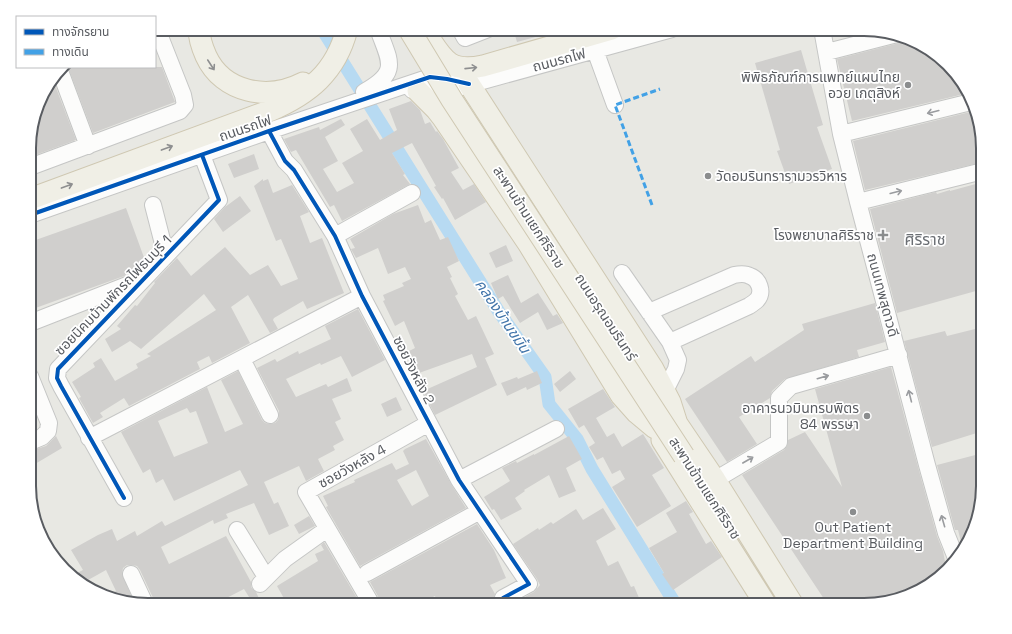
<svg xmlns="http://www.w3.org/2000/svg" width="1012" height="634" font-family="'Space Grotesk','Noto Sans Thai',sans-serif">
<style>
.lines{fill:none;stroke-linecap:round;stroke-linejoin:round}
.canal{stroke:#b7daf2;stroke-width:13}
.building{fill:#d0cfcd;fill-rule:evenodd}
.minor-casing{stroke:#c5c6c5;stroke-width:18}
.major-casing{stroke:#cfc8b2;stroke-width:23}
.minor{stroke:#fcfcfb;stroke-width:16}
.major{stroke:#f0efe6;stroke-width:21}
.major-bridge-casing{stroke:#cfc8b2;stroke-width:23;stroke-linecap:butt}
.major-bridge{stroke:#f0efe6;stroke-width:21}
.quiet{stroke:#42a1e6;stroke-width:3;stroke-dasharray:6 3;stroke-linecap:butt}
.cycleway-casing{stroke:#fff;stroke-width:6}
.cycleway{stroke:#0057b8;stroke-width:4}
.oneway{stroke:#8e8f90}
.oneway2{stroke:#9a9c9f}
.poi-dot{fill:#8b8d8e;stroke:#fff;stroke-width:1.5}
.labels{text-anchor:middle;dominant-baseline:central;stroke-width:3.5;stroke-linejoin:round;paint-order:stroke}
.street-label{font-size:14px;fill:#595c61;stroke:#fff}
.poi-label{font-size:14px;fill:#595c61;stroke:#fff;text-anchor:end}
.water-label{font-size:15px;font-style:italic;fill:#4275aa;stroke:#fff}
.quarter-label{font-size:16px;fill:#6a6e73;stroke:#fff}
.rim{fill:none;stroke:#595c61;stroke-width:2}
</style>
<rect width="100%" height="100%" fill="#e8e8e3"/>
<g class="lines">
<path class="canal" d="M322,29L499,312L545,377L549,404L577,439L592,469L676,605"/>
</g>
<path class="building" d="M513,29H553L554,32L517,42Z
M905,39H907L930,49L967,88L968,93L852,121L837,59L899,43Z
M801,50L823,125L817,127L832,169L789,184L777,151L780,150L755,63Z
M68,67H162L175,102L93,133Z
M53,80L76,140L30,157V133L41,95Z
M411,101L420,110L425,124L430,122L436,132L437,131L443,139L459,168L451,172L463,190L474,184L486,202L455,220L443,198L442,199L434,187L436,186L412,143L392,153L405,174L403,175L410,184L342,221L334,205L330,207L296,150L291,152L284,139L319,127L320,130L341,119L345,125L325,137L338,161L323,169L337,192L354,183L342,163L363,151L350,129L367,119L380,140L397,130L389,109Z
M974,111L983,140V162L865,190L853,141Z
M254,154L259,169L234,178L228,164Z
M263,179V181L268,179L273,193L292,185L309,212L300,216L310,243L322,238L344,293L307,309L303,301L274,318L273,320L278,329L270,333L248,295L231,307L250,343L212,363L209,356L197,362L200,369L129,406L124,398L100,413L103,417L93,423L79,398L81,397L72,382L95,367L93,363L101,358L115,381L138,368L136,364L151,356L147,354L216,310L204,294L141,349L130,341L112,352L105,339L121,329L117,326L135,305L137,306L155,283L154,282L177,258L191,276L225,247L250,275L268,265L281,286L298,279L281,239L276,241L254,186Z
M983,182V289L897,313L870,209L936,192L937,194L950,190V191Z
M240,196L251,211L223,232L214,219L225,207Z
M418,205L425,223L431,220L440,240L448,237L459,261L447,267L452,277L450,278L458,294L455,296L468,320L476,316L494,354L485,358L497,385L435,415L423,391L477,367L472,354L419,373L409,351L415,348L404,321L395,326L383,301L385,300L383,295L404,286L402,283L411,279L405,267L388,274L378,248L356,258L351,249L355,248L350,239L393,214Z
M126,208L146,263L138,271L30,310V242Z
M506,245L513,261L496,268L489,253Z
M508,275L521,303L538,293L553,316L557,314L563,323L547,330L538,312L520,323L503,296L498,299L491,283Z
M875,303L885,342L857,350L859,357L785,379L772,391L770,398L739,417L757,444L727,462L685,399L751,356L755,362L804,330L802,324Z
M358,309L385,360L352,377L341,356L321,365L320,363L286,379L296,397L326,384L328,387L347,378L352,391L332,399L341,419L335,422L344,440L333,446L335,450L318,459L324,471L306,481L299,466L264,482L274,504L278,502L289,526L269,535L254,503L226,514L228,518L214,524L213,520L161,547L169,564L226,536L251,582V587L256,592L262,605H254L244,589L213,605H154V600L140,570L137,566L132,565H127L123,568L122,574L133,600L130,602L110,599L105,596L116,591L106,570L81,584L73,575L83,570L71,550L98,535L112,529L117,541L135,531L137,536L162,521L165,526L248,485L240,470L174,501L163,479L156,483L150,469L143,473L121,432L207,387L225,432L243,424L221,380L238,371L262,420L265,423L269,424L275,423L278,420L279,416V411L257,368L275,359L277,362L298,351L299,354L331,339L325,326ZM187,408L190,413L196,411L208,443L174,457L158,421Z
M983,327V431L932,447L904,341L945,331L947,336Z
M891,367L918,467L937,536L943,551L946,567L923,589L871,605H828L742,475L784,450L787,446L788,440L805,432L842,487L815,389Z
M537,371L542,383L527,390L526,387L507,396L501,383L517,377L518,379Z
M570,371L576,379L560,392L554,384Z
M603,389L615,407L596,418L607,437L614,433L622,447L643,434L664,468L652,475L671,506L637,527L612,487L625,479L620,470L612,474L603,457L597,460L589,447L595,443L584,425L579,428L568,409Z
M396,397L402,410L387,417L381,404Z
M30,417H31L36,429L30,432Z
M56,436L62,448L30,467V451L46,446Z
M569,436L582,459L566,468L576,491L559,498L549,475L524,490L525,491L515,498L522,509L501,520L494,509L492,510L484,497L510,481L502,468L516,461L517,463L534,454V455Z
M426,439L451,484L466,508L360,566L326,507L328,506L323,496L355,482L354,480L392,463L396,470L409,464L403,451L405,449ZM416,470L429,496L412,506L397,480Z
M983,453V493L963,550L958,530H955L937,465Z
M686,501L693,512L689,514L706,544L711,541L722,557L673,590L662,574L664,573L649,548L677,532L666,513Z
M603,508L616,529L596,541L608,566L618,561L631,587L634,586L642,605H524L521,599L534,592L540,585L537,579L513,544L538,528L539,530L551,522L553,524L576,509L583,520Z
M309,516L315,526L299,534L294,525Z
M477,524L494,550L506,578L490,585L495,594L494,598L496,605H438L435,596L416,605H381L380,600L370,582Z
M324,542L361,605H340L336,599L325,605H286V602L277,586L318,561L315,554L324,550L321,545Z"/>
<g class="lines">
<defs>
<path id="minor" d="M460,29L465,38L488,29
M822,29L841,134L858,202L927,465L946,533L956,558
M595,50L615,105
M827,52L897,34
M60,71L88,146
M412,90L429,92L450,90L672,29
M364,92C400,72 390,62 378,29
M269,131L285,161L294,170L335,236L362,296L459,480L529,584L503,598L506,605
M841,134L971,102
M30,167L180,111L185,105L183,95L157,29
M858,202L983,171
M153,205L162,240L165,257
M30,215L269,131L430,77L447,79L469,84
M335,236L412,193
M622,273L670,342L678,360L676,369L665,391
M649,312L734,275C739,274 745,273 750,276C759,279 764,292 757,300C755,302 752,304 749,306L670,342
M30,323L140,280
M242,359L270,415
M30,376L49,423L48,431L42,437L30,442
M89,438L362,296
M459,480L556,429
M715,480L779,442V398L791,386L899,355
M124,498L61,386L57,378L58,369L219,200L202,155
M237,530L266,577
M367,573L480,511
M131,574L145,604
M260,584L285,559L327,529
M372,605L306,492L429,423"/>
<path id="major" d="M199,29C199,38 202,47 206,56C223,93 268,101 303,83
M423,29C442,56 446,74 483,66L612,29
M469,84L653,369L670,402L677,424
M418,91L436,109L443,118L528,243L621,395L637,413L655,428
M30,199L269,111C309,94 336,72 347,29
M669,412L715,480L793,605
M662,440L766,605"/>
</defs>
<use href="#minor" class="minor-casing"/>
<use href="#major" class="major-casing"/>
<use href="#minor" class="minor"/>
<use href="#major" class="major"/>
<defs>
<path id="major-bridge" d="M409,29L452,100L684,456"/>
</defs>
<use href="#major-bridge" class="major-bridge-casing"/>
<use href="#major-bridge" class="major-bridge"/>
<path class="quiet" d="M652,205L615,105L660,89"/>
<defs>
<path id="cycleway" d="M269,131L285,161L294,170L335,236L362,296L459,480L529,584L503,598L506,605
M30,215L269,131L430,77L447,79L469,84
M124,498L61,386L57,378L58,369L219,200L202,155"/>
</defs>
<use href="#cycleway" class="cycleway-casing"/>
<use href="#cycleway" class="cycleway"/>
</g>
<defs><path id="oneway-shaft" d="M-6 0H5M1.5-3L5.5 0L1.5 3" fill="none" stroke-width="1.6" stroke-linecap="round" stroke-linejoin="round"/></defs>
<g class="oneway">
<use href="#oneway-shaft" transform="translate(211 65) rotate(57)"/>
<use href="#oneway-shaft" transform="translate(471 68) rotate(-6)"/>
<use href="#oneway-shaft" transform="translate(167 148) rotate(-20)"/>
<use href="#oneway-shaft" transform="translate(67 186) rotate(-20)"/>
</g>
<g class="oneway2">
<use href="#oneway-shaft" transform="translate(933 112) rotate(166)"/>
<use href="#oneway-shaft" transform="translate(896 192) rotate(-14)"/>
<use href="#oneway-shaft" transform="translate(823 377) rotate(-16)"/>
<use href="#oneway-shaft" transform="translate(910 396) rotate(-104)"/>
<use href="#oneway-shaft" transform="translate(748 460) rotate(-30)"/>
<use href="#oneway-shaft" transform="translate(943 521) rotate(-106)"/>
</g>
<g class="poi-dot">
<circle cx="908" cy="85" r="4"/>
<circle cx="708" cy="176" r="4"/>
<path d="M881 229h4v4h4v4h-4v4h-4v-4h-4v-4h4z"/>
<circle cx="867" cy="416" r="4"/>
<circle cx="853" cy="512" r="4"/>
</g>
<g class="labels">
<g class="street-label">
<text transform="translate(559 60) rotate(-15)">ถนนรถไฟ</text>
<text transform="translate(245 128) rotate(-19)">ถนนรถไฟ</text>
<text transform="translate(529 217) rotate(57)">สะพานข้ามแยกศิริราช</text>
<text transform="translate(113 295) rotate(-46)">ซอยนิคมบ้านพักรถไฟธนบุรี 1</text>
<text transform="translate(883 295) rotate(75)">ถนนเทพสุดาวดี</text>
<text transform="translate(606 317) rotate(57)">ถนนอรุณอมรินทร์</text>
<text transform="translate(414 370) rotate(63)">ซอยวังหลัง 2</text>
<text transform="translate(352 466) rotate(-29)">ซอยวังหลัง 4</text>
<text transform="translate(705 488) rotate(57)">สะพานข้ามแยกศิริราช</text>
</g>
<g class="poi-label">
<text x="900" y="77">พิพิธภัณฑ์การแพทย์แผนไทย<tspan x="900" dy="16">อวย เกตุสิงห์</tspan></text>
<text x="716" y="176" text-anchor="start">วัดอมรินทรารามวรวิหาร</text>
<text x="874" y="235">โรงพยาบาลศิริราช</text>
<text x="859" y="408">อาคารนวมินทรบพิตร<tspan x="859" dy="16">84 พรรษา</tspan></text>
<text x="853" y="527" text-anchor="middle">Out Patient<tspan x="853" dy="16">Department Building</tspan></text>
</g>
<g class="water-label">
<text transform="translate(503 316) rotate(56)">คลองบ้านขมิ้น</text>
</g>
<g class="quarter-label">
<text x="925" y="239">ศิริราช</text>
</g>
</g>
<path d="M0 0H1012V634H0ZM148 36H864A112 112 0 0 1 976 148V486A112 112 0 0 1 864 598H148A112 112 0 0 1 36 486V148A112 112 0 0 1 148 36Z" fill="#fff" fill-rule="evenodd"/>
<path class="rim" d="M148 36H864A112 112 0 0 1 976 148V486A112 112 0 0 1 864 598H148A112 112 0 0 1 36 486V148A112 112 0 0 1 148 36Z"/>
<rect x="16" y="16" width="140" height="52" fill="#ffffff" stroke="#bdbec0"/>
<rect x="24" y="29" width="20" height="6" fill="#0057b8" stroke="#bdbec0"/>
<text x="52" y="36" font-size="12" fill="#595c61">ทางจักรยาน</text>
<rect x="24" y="49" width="20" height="6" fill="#42a1e6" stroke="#bdbec0"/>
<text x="52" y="56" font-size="12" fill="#595c61">ทางเดิน</text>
</svg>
